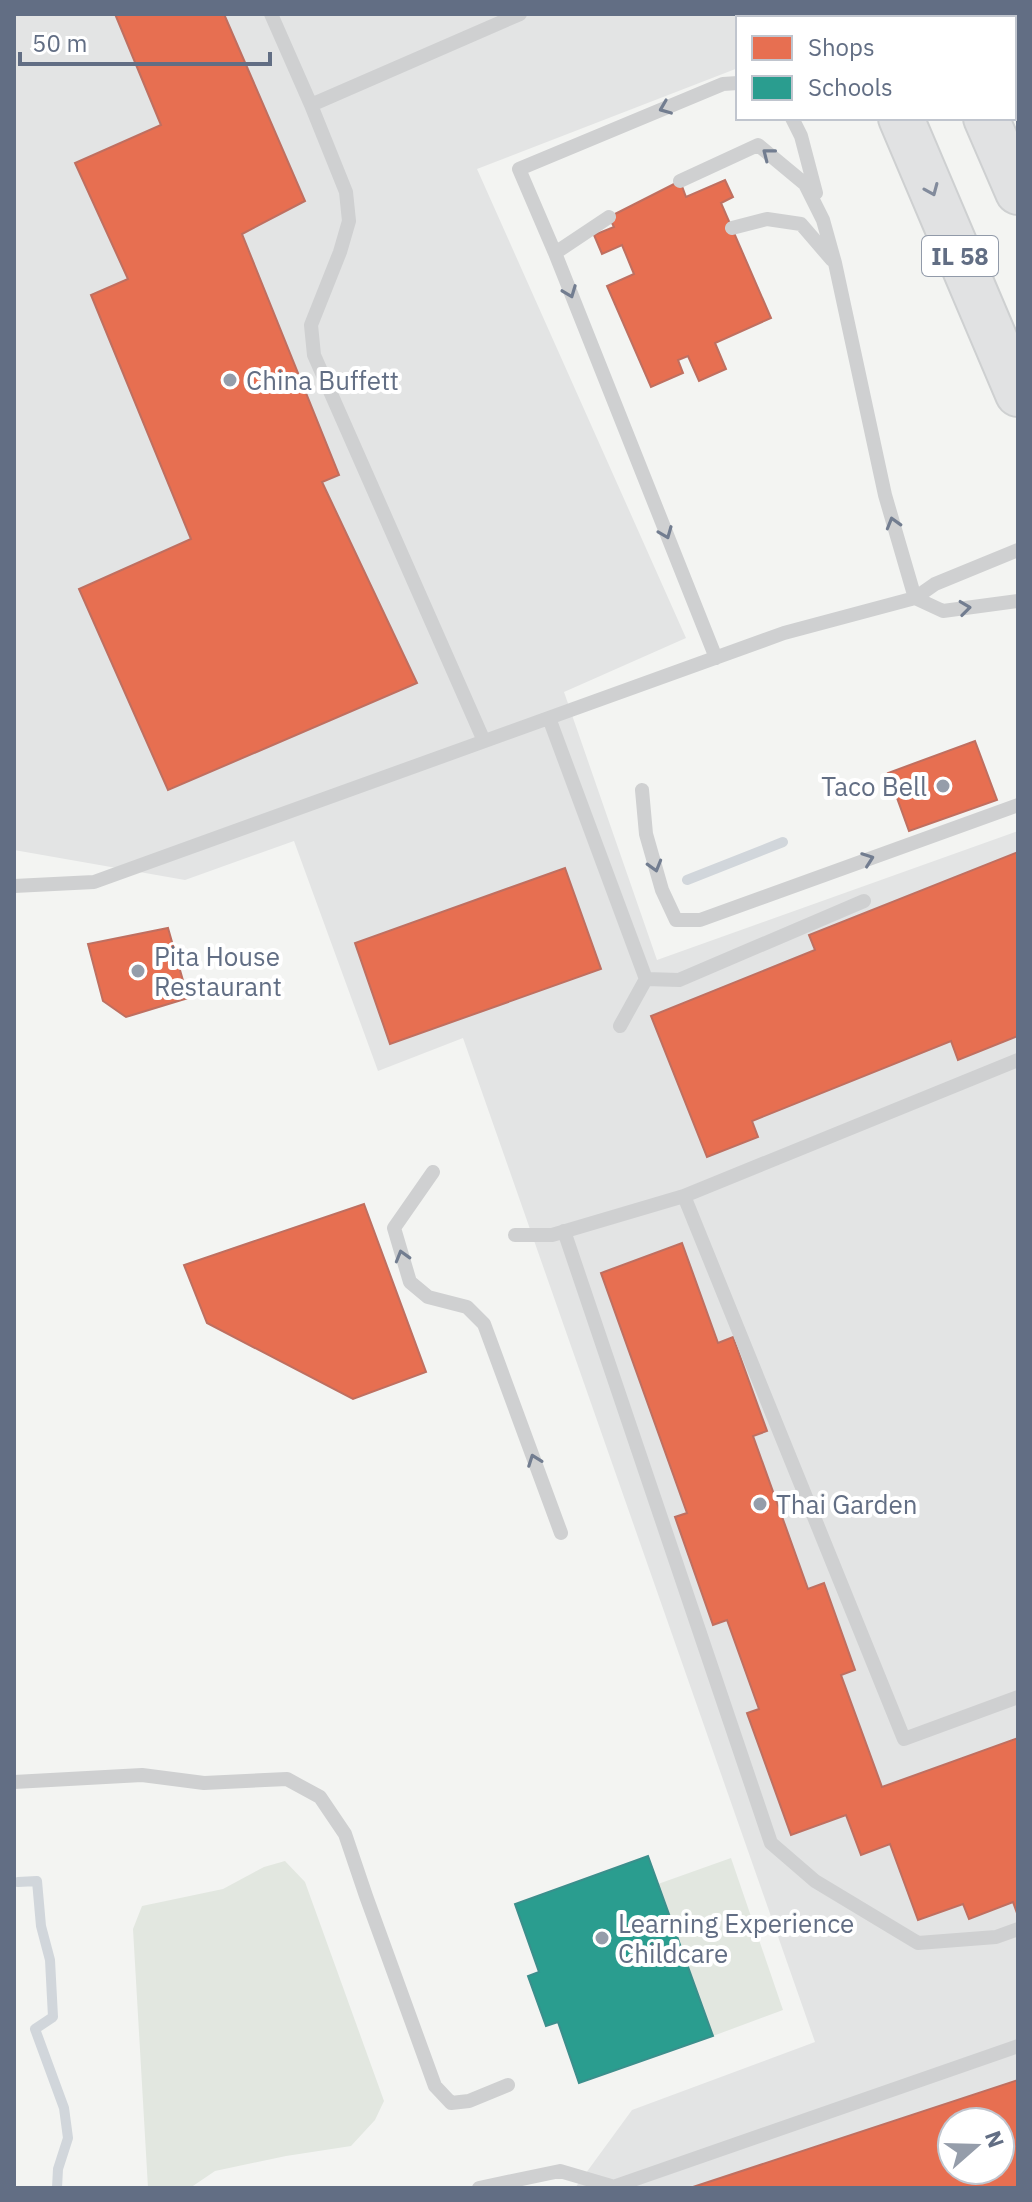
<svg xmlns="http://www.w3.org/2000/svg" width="1032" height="2202" font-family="'IBM Plex Sans',sans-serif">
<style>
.built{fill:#e3e4e4;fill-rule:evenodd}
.green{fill:#e2e7e0}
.shops{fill:#e76f51;stroke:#bf6f60;stroke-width:2;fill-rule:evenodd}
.schools{fill:#2a9d8f;stroke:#3b8f8c;stroke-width:2}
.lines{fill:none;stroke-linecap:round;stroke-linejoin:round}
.stream{stroke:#d1d6db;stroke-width:10}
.primary-casing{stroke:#ced0d1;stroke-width:48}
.service{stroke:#cfd0d1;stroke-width:14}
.primary{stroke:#e1e2e3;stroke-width:44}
.oneway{stroke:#727d90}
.oneway2{stroke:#828b9c}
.poi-dot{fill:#959daa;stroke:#fff;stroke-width:3}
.labels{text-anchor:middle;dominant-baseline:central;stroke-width:8;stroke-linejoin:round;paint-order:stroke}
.shield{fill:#fff;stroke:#919aa9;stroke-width:2}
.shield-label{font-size:24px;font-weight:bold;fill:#626e84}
.poi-label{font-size:26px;fill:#626e84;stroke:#fff;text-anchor:start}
</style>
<rect width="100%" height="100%" fill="#f3f4f2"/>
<path class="built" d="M14,14H793L795,18H738V68L477,169L686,638L564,692L657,960L1018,831V2188H575L632,2110L815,2042L463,1038L378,1071L294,841L185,880L14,850ZM952,2122H1000V2170H952Z"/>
<path class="green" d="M731,1858L783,2010L713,2036L658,1884Z
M285,1861L305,1882L384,2101L375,2120L351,2146L286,2156L215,2171L190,2188H148L133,1929L142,1906L223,1889L264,1867Z"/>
<path class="shops" d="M115,14H224L305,201L242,234L339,475L322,482L417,683L168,790L79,589L191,539L91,295L128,279L75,163L161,125Z
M725,180L733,197L721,203L771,318L715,343L726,369L699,381L688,356L678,360L683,373L651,387L607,286L634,274L622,245L602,254L594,235L614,227L609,217L680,181L686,197Z
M975,741L997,800L909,831L888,773Z
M1018,852V1036L958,1060L951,1041L752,1121L758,1137L707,1157L651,1016L815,950L809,935Z
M565,868L601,969L390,1044L355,943Z
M168,928L188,998L126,1017L103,1001L88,944Z
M364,1204L426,1372L353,1399L207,1323L184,1265Z
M682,1243L718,1343L733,1337L767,1431L753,1436L808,1589L824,1583L855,1670L841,1675L882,1787L1018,1738V1916L1013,1902L969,1919L963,1904L918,1920L890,1844L861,1855L846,1815L791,1835L747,1713L759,1709L727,1620L713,1625L675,1517L687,1513L601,1273Z
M1018,2080V2188H690ZM952,2122H1000V2170H952Z"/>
<path class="schools" d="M648,1856L713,2036L579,2083L558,2022L546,2026L528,1976L539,1972L515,1904Z"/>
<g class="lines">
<path class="stream" d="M687,880L783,842
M18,1882L37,1881L41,1926L50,1960L53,2017L35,2029L64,2108L68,2138L58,2169L57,2188"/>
<defs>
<path id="primary" d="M857,14L859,18
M941,14L943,18
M901,118L1018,394
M986,118L1018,192"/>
</defs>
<use href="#primary" class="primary-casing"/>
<path class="service" d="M271,14L311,105
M792,118L801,136L816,193
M680,181L758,145L805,184L823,220L835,263L885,495L915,598
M609,217L555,253L716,658
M732,228L767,219L801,224L832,260
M555,253L519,169L723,84L738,83
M915,598L943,611L1018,601
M549,718L646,979L620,1026
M484,741L314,355L311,325L340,252L349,221L346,192L311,105L520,14
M642,790L646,834L662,890L676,920H700L1018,805
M14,886L94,882L784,633L915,598L935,584L1018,550
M646,979L679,980L864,901
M1018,1060L684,1196L904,1739L1018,1697
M433,1172L394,1228L410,1282L428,1297L467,1307L484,1324L561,1533
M564,1231L771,1843L815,1881L918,1943L996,1937L1018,1929
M515,1235H552L684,1196
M14,1782L142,1775L204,1783L287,1779L320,1797L345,1834L366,1896L435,2086L451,2103L469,2101L508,2085
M479,2188L560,2171L611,2186
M610,2188L1018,2046"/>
<use href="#primary" class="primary"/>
</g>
<defs><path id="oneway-chevron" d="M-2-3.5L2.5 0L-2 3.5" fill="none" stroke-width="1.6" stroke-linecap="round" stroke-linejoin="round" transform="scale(2)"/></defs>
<g class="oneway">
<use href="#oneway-chevron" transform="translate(665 108) rotate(158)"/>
<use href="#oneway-chevron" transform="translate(768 154) rotate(-142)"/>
<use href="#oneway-chevron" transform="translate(570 292) rotate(69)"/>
<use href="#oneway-chevron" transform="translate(893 523) rotate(-106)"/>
<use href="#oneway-chevron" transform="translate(666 533) rotate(68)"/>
<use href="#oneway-chevron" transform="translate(965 608) rotate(-7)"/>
<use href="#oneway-chevron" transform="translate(868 859) rotate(-20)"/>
<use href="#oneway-chevron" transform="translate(655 866) rotate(74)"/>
<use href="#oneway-chevron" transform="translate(402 1256) rotate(-106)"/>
<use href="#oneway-chevron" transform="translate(534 1460) rotate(-110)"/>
</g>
<use class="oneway2" href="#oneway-chevron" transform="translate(932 190) rotate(67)"/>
<g class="poi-dot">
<circle cx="230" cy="380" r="8"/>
<circle cx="943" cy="786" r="8"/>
<circle cx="138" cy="971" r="8"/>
<circle cx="760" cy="1504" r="8"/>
<circle cx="602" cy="1938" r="8"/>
</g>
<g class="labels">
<rect class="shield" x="922" y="236" width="76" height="40" rx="6"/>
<g class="shield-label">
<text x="960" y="256">IL 58</text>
</g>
<g class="poi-label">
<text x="246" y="380">China Buffett</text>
<text x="927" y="786" text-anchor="end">Taco Bell</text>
<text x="154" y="956">Pita House<tspan x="154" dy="30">Restaurant</tspan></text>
<text x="776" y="1504">Thai Garden</text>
<text x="618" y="1923">Learning Experience<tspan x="618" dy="30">Childcare</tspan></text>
</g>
</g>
<rect width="1032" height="2202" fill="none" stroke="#626e84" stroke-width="32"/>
<rect x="736" y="16" width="280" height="104" fill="#ffffff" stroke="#c0c5ce" stroke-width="2"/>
<rect x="752" y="36" width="40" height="24" fill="#e76f51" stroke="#c0c5ce" stroke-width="2"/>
<text x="808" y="56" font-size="24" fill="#626e84">Shops</text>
<rect x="752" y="76" width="40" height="24" fill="#2a9d8f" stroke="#c0c5ce" stroke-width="2"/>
<text x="808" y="96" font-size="24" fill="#626e84">Schools</text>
<g transform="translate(976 2146) rotate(70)"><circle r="38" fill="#ffffff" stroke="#c0c5ce" stroke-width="2"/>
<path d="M0-6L14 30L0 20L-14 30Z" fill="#959daa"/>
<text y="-12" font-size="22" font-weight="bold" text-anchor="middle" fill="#626e84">N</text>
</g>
<path d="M20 52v12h250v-12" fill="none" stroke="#626e84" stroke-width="4"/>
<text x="32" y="52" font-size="24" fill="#626e84" stroke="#ffffff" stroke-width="6" paint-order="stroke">50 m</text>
</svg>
